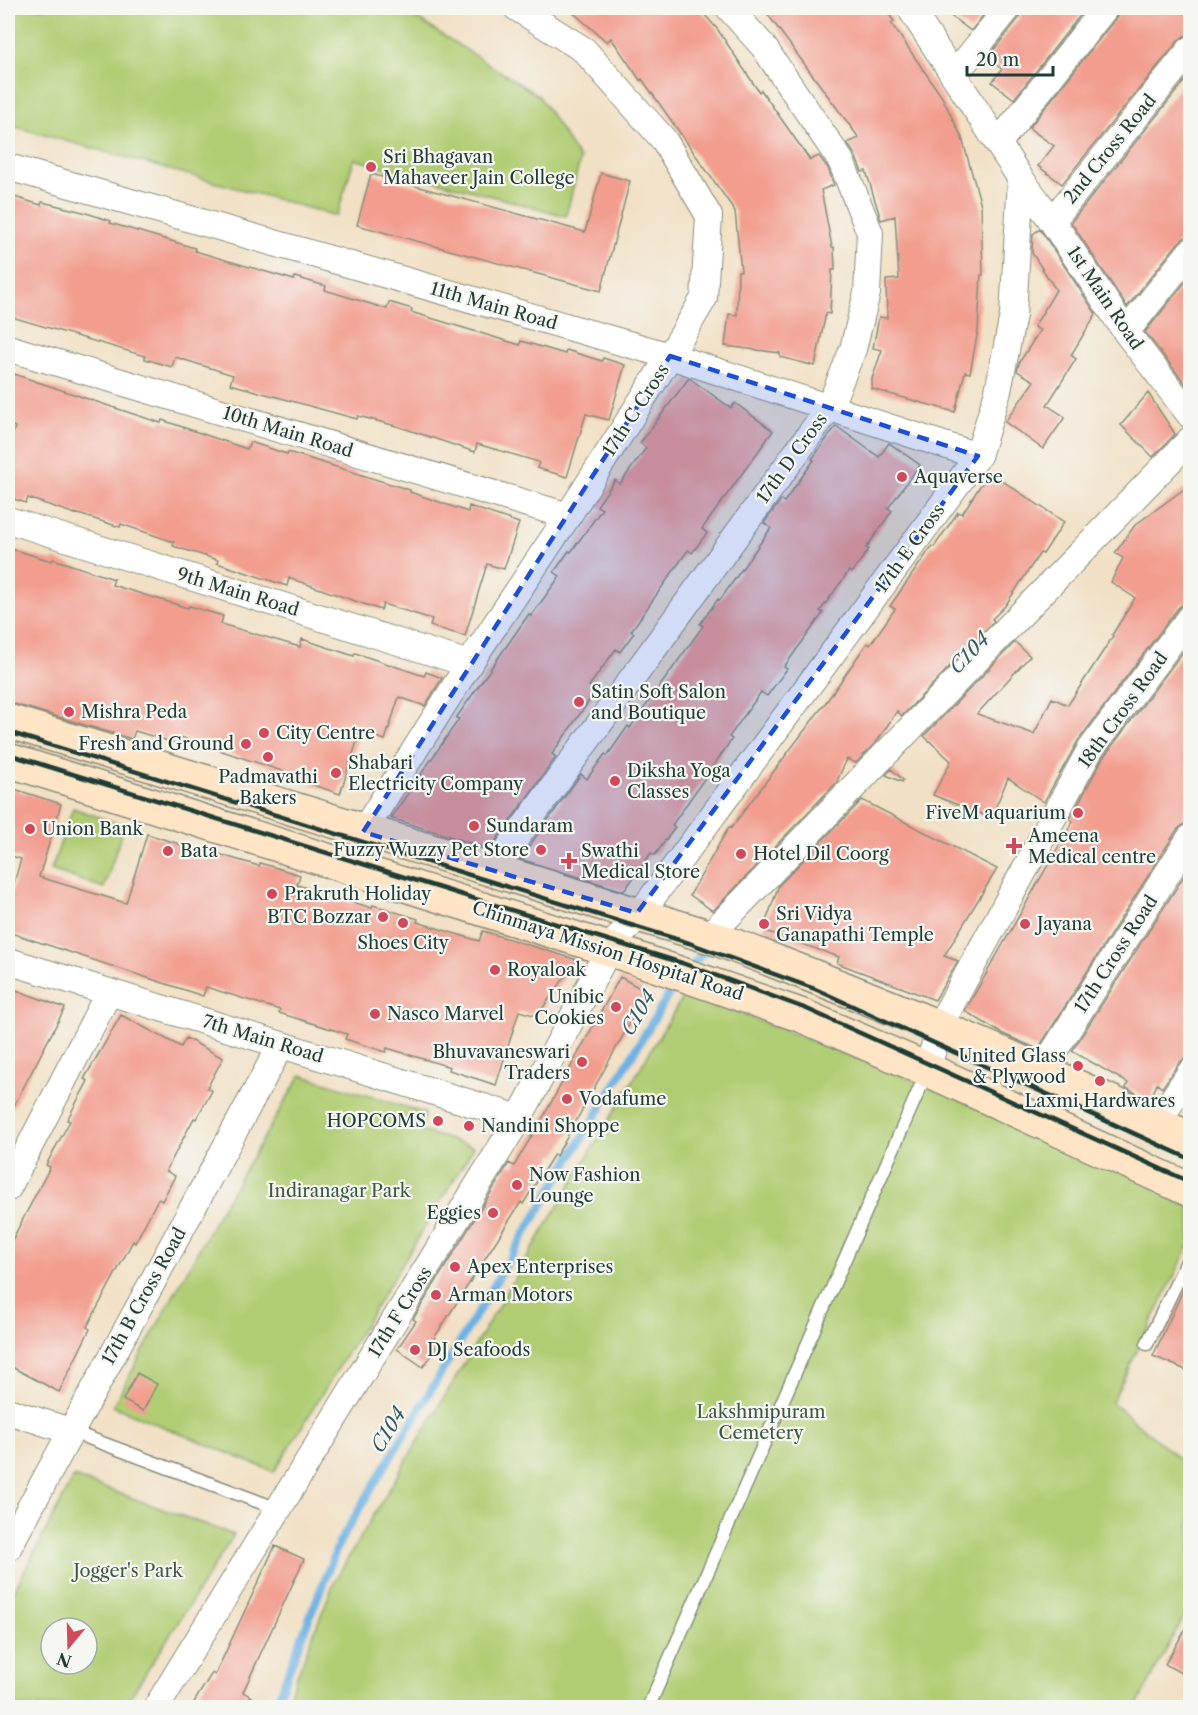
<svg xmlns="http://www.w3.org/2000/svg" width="1198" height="1715" font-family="'Libre Caslon Text',serif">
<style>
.green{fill:#b1cd73;stroke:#688554;stroke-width:1.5;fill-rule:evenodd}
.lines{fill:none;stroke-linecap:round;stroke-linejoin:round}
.stream{stroke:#6db2e3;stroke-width:8}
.building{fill:#f29d8e}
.lane-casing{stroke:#888e7c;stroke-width:15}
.street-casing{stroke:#888e7c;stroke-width:28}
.secondary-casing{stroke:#888e7c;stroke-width:36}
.lane{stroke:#fff;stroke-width:12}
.street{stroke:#fff;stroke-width:26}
.secondary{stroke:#ffe4c6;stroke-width:33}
.rail{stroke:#1f3d34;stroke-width:4.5}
.marked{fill:#1d4ed8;fill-opacity:0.2;stroke:#1d4ed8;stroke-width:4.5;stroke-dasharray:12 8;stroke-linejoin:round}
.poi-dot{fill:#d1495b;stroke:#f6f6f2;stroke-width:2}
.labels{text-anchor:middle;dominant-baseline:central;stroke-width:4.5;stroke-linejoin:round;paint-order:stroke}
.street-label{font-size:18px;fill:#1f3d34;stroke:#f6f6f2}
.poi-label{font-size:18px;fill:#1f3d34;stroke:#f6f6f2;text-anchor:start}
.park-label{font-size:18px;fill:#3c5a41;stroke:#f6f6f2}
.water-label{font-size:20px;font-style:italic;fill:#325a60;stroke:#f6f6f2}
</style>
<rect width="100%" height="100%" fill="#f6f6f2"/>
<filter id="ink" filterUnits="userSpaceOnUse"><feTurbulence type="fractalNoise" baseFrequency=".0167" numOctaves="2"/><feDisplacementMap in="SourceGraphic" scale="12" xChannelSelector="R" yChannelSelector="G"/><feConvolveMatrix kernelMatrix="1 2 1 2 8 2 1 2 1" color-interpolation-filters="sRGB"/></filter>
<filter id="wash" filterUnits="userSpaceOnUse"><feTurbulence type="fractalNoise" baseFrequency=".008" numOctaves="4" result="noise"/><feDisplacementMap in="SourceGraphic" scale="24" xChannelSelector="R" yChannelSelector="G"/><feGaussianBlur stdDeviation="1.35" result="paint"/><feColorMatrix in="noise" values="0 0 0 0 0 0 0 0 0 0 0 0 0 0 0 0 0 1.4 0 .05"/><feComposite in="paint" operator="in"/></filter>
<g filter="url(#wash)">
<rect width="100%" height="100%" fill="#f1e0c4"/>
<path class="green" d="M8,8H400L539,96L580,160L566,216L354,159L337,216L8,125Z
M73,808L124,826L104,888L51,870Z
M685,993L922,1083L1190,1202V1244L1112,1402L1190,1468V1605L1136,1707L284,1708L335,1580Z
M301,1075L425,1113L421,1131L474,1147L274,1472L113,1406L217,1216Z
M74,1477L234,1535L124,1707H8V1602ZM51,1628H87V1664H51Z"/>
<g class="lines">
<path class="stream" d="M689,969L710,945
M274,1708L339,1543L672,989L679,981"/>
</g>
<g id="blocks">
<path class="building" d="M568,8H699L718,30L759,92L761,90L810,160L819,156L828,168L834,185L821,190L832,247H834L835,270H832L830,314L826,313L815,366L780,357V353L725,346L729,314L737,315L738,271H741L735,211L642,79L640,80L611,38L607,42Z
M763,8H884L894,21L891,23L942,97L962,138L981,205L983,275H981L978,330L970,373L965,372L955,412L872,389V379L882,350L873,348L879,317L887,318L886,280L899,279L895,216L881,220L866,171L862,172L855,155L847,143L859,138Z
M940,8H989L971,31Z
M1023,8H1086L1014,99L992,82L1002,69L987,58L1020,17Z
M1120,8H1191V35L1184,36L1178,41L1062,184L1038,166L1054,146L1029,128L1117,17Z
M1191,73V237L1184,238L1178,243L1127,307L1071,222Z
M601,173L630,181L601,291L357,225L371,174L585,232Z
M8,195L41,205L42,202L83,212L111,221L110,223L195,248V251L294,280L295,277L326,286L325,290L387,309L389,302L412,309L411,312L520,345L521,341L565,354L566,350L602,361L603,358L625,365L609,420L586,414L567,477L537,468L539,462L477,444L475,452L400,427L358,416L357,419L230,384L233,375L175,357L172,367L145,359V356L8,316Z
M1040,229L1096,314L1071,355L1076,359L1047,405L1065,417L1043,449L1005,422L1034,381L1017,371L1019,363L1040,330L1034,327L1056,290L1032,253L1033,234Z
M1191,275V391L1145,332Z
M8,372L115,408L161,423L162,420L247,449L250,442L287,454L288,452L410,490V492L468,512L469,506L519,523L504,569L487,564L465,636L430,626L432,619L383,604L381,610L289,578L287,586L217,563L218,560L173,546L174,542L121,524L120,527L75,513V514L28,498L26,503L8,497V449L15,427L8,424Z
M689,378L731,408L735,403L773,431L702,529L707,533L692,553L688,550L631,631L634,633L620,652L616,649L589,686L596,691L552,754L556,757L490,849L391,818L459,719L456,718L529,614L531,616L560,576L554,572L569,551L571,552L602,509L597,506L615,480L620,484L646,448L640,443Z
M1148,393L1175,434L1153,457L1121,425Z
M836,426L879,457L889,443L920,465L888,508L892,511L866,548L869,549L852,573L849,571L820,611L823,613L784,667L787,669L767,696L761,692L729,737L732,739L672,825L675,827L655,855L651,853L624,891L520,859L581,774L587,779L605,754L607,756L628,726L630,728L703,626L700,624L718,599L720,600L771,528L764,523L781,500L784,502L814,460L812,459Z
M989,472L1064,522L1043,554L1040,553L1005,606L992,619L994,621L902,716L897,711L878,740L856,763L847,759L836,783L713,911L690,895L729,827L731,828L832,694L867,643L870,645L895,609L890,606L932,546L934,547L958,512L962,514Z
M1191,484V602L1184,603L1178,608L1078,741L1044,802L1008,778L991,818L933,795L951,761L924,736L1015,642L1030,656L977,714L1034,734L1052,698L1068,705L1113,636L1112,635L1135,598L1111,582L1123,558L1115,553L1135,525Z
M8,548L52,561L53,559L114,579L112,585L188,608L189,606L223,616L221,624L300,647L302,639L354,656L355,653L424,676L426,672L442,678L425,706L399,697L385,740L360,732L340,794L284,775L285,772L180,737L178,744L135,731L132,739L8,702Z
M1191,641V823L1184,824L1177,830L1038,1049L1001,1033L965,1011L1073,821L1070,819L1103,758Z
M891,769L903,780L902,782L886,775Z
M11,788L61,804L39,877L126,903L147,834L208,853V851L259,866L260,863L300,875L297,885L372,908L373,905L418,919L417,922L479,941L483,931L577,960L537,1016L519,1011L496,1085L449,1070L450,1067L387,1048L386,1052L345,1039L347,1034L279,1013L280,1010L206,987L203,996L8,932V904L21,859L8,855V800Z
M862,800L997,869L944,956L958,961L935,1000L837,963L839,957L763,930L779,885Z
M1191,865V1058L1184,1059L1178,1064L1162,1088L1157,1084L1150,1100L1126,1088L1128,1083L1072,1051Z
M620,977L647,992L565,1141L556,1156L554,1154L523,1204L521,1202L431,1343L437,1348L423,1367L397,1349L416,1321L413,1319L509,1163L514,1166L534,1132H535Z
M8,987L65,1008L8,1117Z
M121,1015L181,1047L186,1038L223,1058L207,1088L212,1091L196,1119L194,1118L166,1171L175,1176L162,1201L158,1199L135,1243L133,1241L87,1327L90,1329L59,1392L8,1365V1248L50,1167L46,1165L70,1121L67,1120L88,1081L84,1079Z
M1191,1273V1372L1153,1356Z
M137,1373L157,1384L143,1411L123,1400Z
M275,1546L304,1559L243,1692L269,1707H191L212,1673L215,1675Z
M1191,1620V1679L1165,1664Z"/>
</g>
</g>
<g filter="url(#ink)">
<use href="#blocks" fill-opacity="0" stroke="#888e7c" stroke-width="1.5"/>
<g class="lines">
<defs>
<path id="lane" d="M1147,1344L1190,1255
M70,1431L278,1509
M648,1708L922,1083L925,1070"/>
<path id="street" d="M954,75L1008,8
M999,142L1105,8
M8,167L670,356L978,456
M1021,179L1052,221L1126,332L1190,415
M1052,221L1190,50
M1126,332L1190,252
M8,348L568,516
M8,520L469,664
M363,832L469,664L568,516L670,356L704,298L709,216L664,140L584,50L517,8
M492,871L829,408L853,349L867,293L870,233L841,161L763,46L729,8
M709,936L1190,440
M8,961L519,1118
M926,1069L947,1012L1090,750L1190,617
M1042,1070L1190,838
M1157,1123L1190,1073
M8,1188L109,992
M8,1411L70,1431
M8,1548L281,1045
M156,1708L519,1118L609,949L648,903L978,456L998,391L1013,315L1021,179L910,8"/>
<path id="secondary" d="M8,721L717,939C877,1000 1036,1065 1190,1139
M8,760L609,949L803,1016L926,1069L1190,1190"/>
</defs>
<use href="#lane" class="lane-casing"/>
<use href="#street" class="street-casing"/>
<use href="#secondary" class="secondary-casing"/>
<use href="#lane" class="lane"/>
<use href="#street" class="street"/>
<use href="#secondary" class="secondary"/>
<path class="rail" d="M8,732L689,943L815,989L1190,1159
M8,754L682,963L807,1009L1190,1182"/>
</g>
</g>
<path class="marked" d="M670,356L978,456L637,913L363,832Z"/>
<g class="poi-dot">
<circle cx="371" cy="167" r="6"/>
<circle cx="902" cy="477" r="6"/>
<circle cx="579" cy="702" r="6"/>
<circle cx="69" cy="712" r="6"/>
<circle cx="264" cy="733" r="6"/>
<circle cx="246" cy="744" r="6"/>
<circle cx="268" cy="757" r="6"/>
<circle cx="336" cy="773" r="6"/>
<circle cx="615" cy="781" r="6"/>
<circle cx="1078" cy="813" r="6"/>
<circle cx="474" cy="826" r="6"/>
<circle cx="30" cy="829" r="6"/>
<path d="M1011 837h6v6h6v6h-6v6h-6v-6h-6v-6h6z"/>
<circle cx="541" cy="850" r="6"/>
<circle cx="168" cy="851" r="6"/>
<circle cx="741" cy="854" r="6"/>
<path d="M566 852h6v6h6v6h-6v6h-6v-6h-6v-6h6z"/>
<circle cx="272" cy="894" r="6"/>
<circle cx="383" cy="917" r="6"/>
<circle cx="403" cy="923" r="6"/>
<circle cx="764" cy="924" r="6"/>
<circle cx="1025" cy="924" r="6"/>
<circle cx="495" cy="970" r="6"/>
<circle cx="616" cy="1007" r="6"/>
<circle cx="375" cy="1014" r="6"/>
<circle cx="582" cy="1062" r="6"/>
<circle cx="1078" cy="1066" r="6"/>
<circle cx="1100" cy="1081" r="6"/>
<circle cx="567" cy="1099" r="6"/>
<circle cx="438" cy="1121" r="6"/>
<circle cx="469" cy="1126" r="6"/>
<circle cx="517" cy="1185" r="6"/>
<circle cx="493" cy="1213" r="6"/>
<circle cx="455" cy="1267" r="6"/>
<circle cx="436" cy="1295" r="6"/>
<circle cx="415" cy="1350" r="6"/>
</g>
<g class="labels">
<g class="street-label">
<text transform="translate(1110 149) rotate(-51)">2nd Cross Road</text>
<text transform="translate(1105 298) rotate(56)">1st Main Road</text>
<text transform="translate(494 306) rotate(16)">11th Main Road</text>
<text transform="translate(636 410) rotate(-57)">17th C Cross</text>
<text transform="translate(288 432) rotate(17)">10th Main Road</text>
<text transform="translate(792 458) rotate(-54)">17th D Cross</text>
<text transform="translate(910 548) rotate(-54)">17th E Cross</text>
<text transform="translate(238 592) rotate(17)">9th Main Road</text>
<text transform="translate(1123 710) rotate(-54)">18th Cross Road</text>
<text transform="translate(608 951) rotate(18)">Chinmaya Mission Hospital Road</text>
<text transform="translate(1116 954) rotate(-57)">17th Cross Road</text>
<text transform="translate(263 1039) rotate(17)">7th Main Road</text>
<text transform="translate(144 1296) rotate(-61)">17th B Cross Road</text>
<text transform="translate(400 1312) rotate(-58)">17th F Cross</text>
</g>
<g class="poi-label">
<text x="383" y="157">Sri Bhagavan<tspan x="383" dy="21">Mahaveer Jain College</tspan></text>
<text x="914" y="477">Aquaverse</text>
<text x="591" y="692">Satin Soft Salon<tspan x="591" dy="21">and Boutique</tspan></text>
<text x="81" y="712">Mishra Peda</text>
<text x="276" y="733">City Centre</text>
<text x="234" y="744" text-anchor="end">Fresh and Ground</text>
<text x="348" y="763">Shabari<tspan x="348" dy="21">Electricity Company</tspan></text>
<text x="627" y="771">Diksha Yoga<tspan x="627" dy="21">Classes</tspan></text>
<text x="268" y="777" text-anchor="middle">Padmavathi<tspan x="268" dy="21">Bakers</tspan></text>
<text x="1066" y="813" text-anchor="end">FiveM aquarium</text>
<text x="486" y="826">Sundaram</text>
<text x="42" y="829">Union Bank</text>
<text x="1028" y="836">Ameena<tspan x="1028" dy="21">Medical centre</tspan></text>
<text x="529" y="850" text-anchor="end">Fuzzy Wuzzy Pet Store</text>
<text x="180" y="851">Bata</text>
<text x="581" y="851">Swathi<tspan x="581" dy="21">Medical Store</tspan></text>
<text x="753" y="854">Hotel Dil Coorg</text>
<text x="284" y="894">Prakruth Holiday</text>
<text x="776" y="914">Sri Vidya<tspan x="776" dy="21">Ganapathi Temple</tspan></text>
<text x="371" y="917" text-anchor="end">BTC Bozzar</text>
<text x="1037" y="924">Jayana</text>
<text x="403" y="943" text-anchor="middle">Shoes City</text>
<text x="507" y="970">Royaloak</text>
<text x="604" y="997" text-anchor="end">Unibic<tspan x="604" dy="21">Cookies</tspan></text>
<text x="387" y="1014">Nasco Marvel</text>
<text x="570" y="1052" text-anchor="end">Bhuvavaneswari<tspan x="570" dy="21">Traders</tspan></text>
<text x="1066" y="1056" text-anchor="end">United Glass<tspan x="1066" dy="21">&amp; Plywood</tspan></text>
<text x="579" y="1099">Vodafume</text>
<text x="1100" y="1101" text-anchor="middle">Laxmi Hardwares</text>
<text x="426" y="1121" text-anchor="end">HOPCOMS</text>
<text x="481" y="1126">Nandini Shoppe</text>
<text x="529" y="1175">Now Fashion<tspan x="529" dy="21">Lounge</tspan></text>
<text x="481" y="1213" text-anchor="end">Eggies</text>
<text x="467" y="1267">Apex Enterprises</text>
<text x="448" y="1295">Arman Motors</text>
<text x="427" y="1350">DJ Seafoods</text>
</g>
<g class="park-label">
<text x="339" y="1191">Indiranagar Park</text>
<text x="761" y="1412">Lakshmipuram<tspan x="761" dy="21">Cemetery</tspan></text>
<text x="128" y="1571">Jogger's Park</text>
</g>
<g class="water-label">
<text transform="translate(969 653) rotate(-46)">C104</text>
<text transform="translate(638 1013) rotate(-59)">C104</text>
<text transform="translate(388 1430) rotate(-59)">C104</text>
</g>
</g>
<rect width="1198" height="1715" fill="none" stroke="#f6f6f2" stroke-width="30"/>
<g transform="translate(69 1646) rotate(199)"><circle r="28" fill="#f6f6f2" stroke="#a0aca6" stroke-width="1.5"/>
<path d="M0-4.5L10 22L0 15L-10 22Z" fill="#d1495b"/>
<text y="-9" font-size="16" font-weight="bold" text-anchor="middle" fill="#1f3d34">N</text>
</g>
<path d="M967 66v9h86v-9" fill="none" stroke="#1f3d34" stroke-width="3"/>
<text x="976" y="66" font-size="18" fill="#1f3d34" stroke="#f6f6f2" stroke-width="4.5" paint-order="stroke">20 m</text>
</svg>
